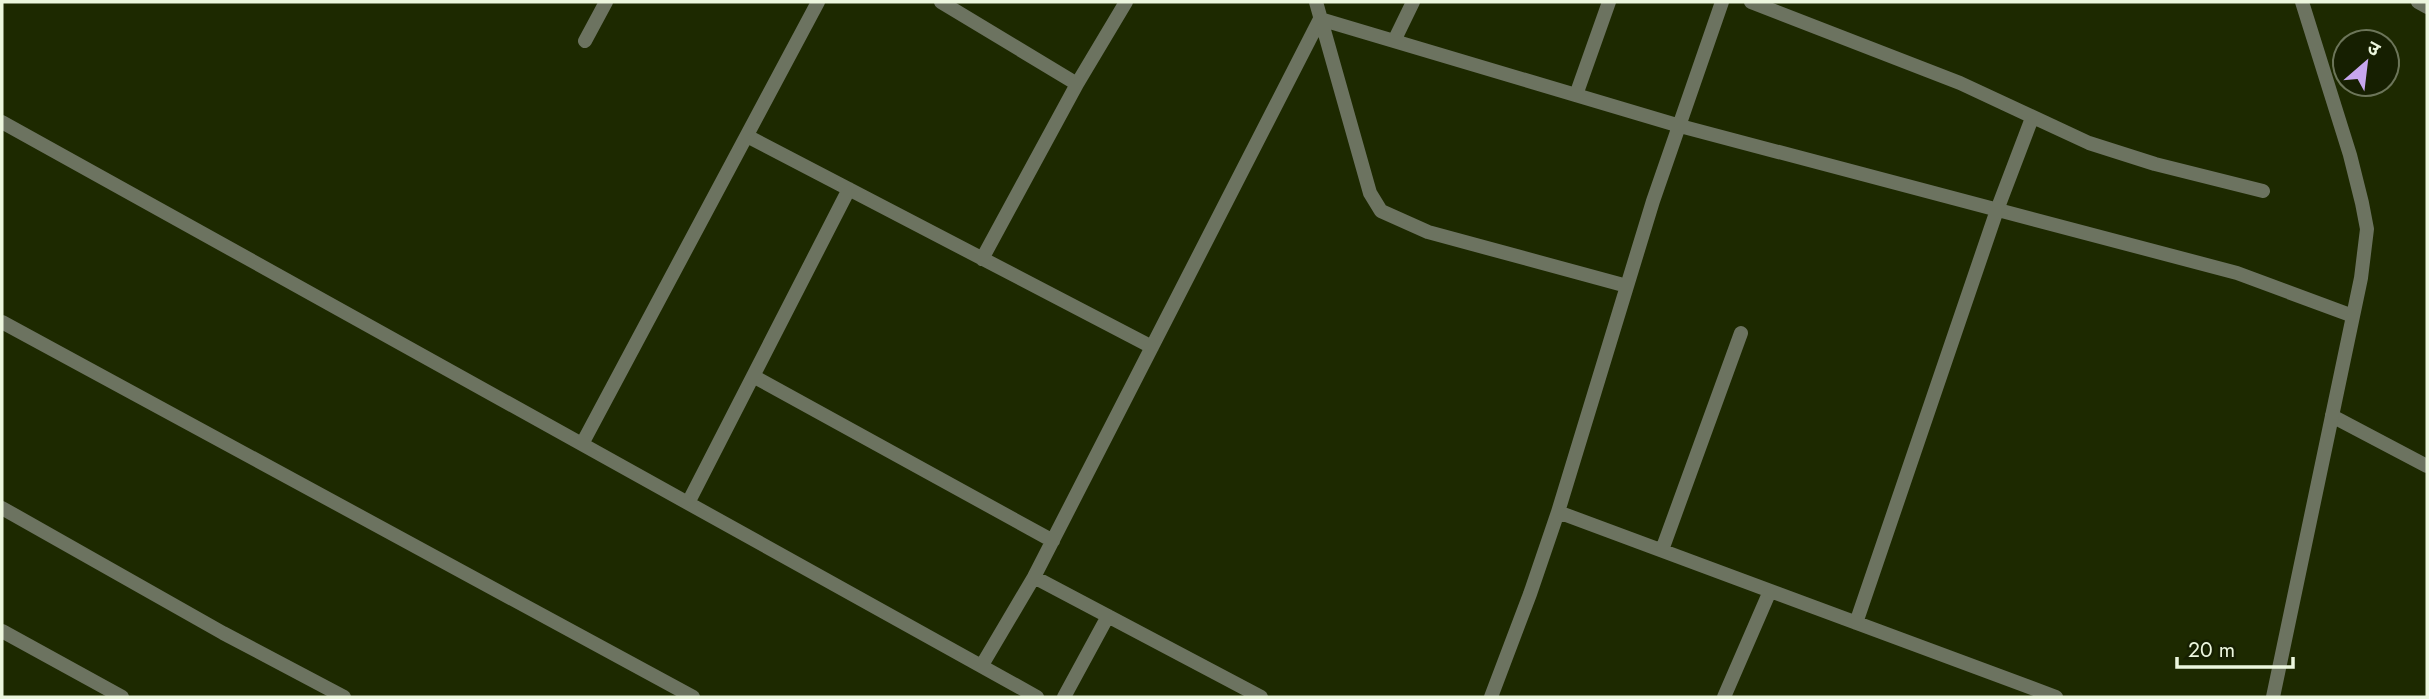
<svg xmlns="http://www.w3.org/2000/svg" width="2429" height="699" font-family="Jost,'Noto Sans Devanagari',sans-serif">
<style>
.lines{fill:none;stroke-linecap:round;stroke-linejoin:round}
.service{stroke:#6c7360;stroke-width:14}
.minor{stroke:#6c7360;stroke-width:14}
</style>
<rect width="100%" height="100%" fill="#1d2900"/>
<g class="lines">
<path class="service" d="M2418,2L2427,7
M2332,416L2427,466"/>
<path class="minor" d="M941,2L1077,84
M1316,2L1370,193L1381,211L1428,232L1627,286
M1751,2L1960,83L2089,143L2155,164L2263,191
M585,41L606,2
M1394,41L1413,2
M1576,95L1609,2
M2,122L1037,697
M747,136L1152,347
M982,259L1077,84L1126,2
M2,322L693,697
M753,376L1053,541
M582,444L818,2
M688,503L849,189
M2,508L223,633L344,697
M1558,512L2056,697
M1662,550L1741,333
M1034,577L1261,697
M1856,623L1997,210L2032,118
M2,631L122,697
M982,665L1034,577L1320,19L1680,126L2237,273L2353,316
M1064,697L1108,616
M1491,697L1530,594L1558,512L1653,201L1722,2
M1724,697L1770,591
M2273,697L2361,278L2367,229L2362,203L2350,155L2302,2"/>
</g>
<rect width="2429" height="699" fill="none" stroke="#ecf6de" stroke-width="7"/>
<g transform="translate(2366 63) rotate(28)"><circle r="33" fill="#161f01" stroke="#6c7559" stroke-width="2"/>
<path d="M0-5L12 26L0 18L-12 26Z" fill="#c7a6ef"/>
<text y="-10" font-size="19" font-weight="bold" text-anchor="middle" fill="#ecf6de">उ</text>
</g>
<path d="M2177 657v10h116v-10" fill="none" stroke="#ecf6de" stroke-width="3.5"/>
<text x="2188" y="657" font-size="21" fill="#ecf6de" stroke="#161f01" stroke-width="5" paint-order="stroke">20 m</text>
</svg>
